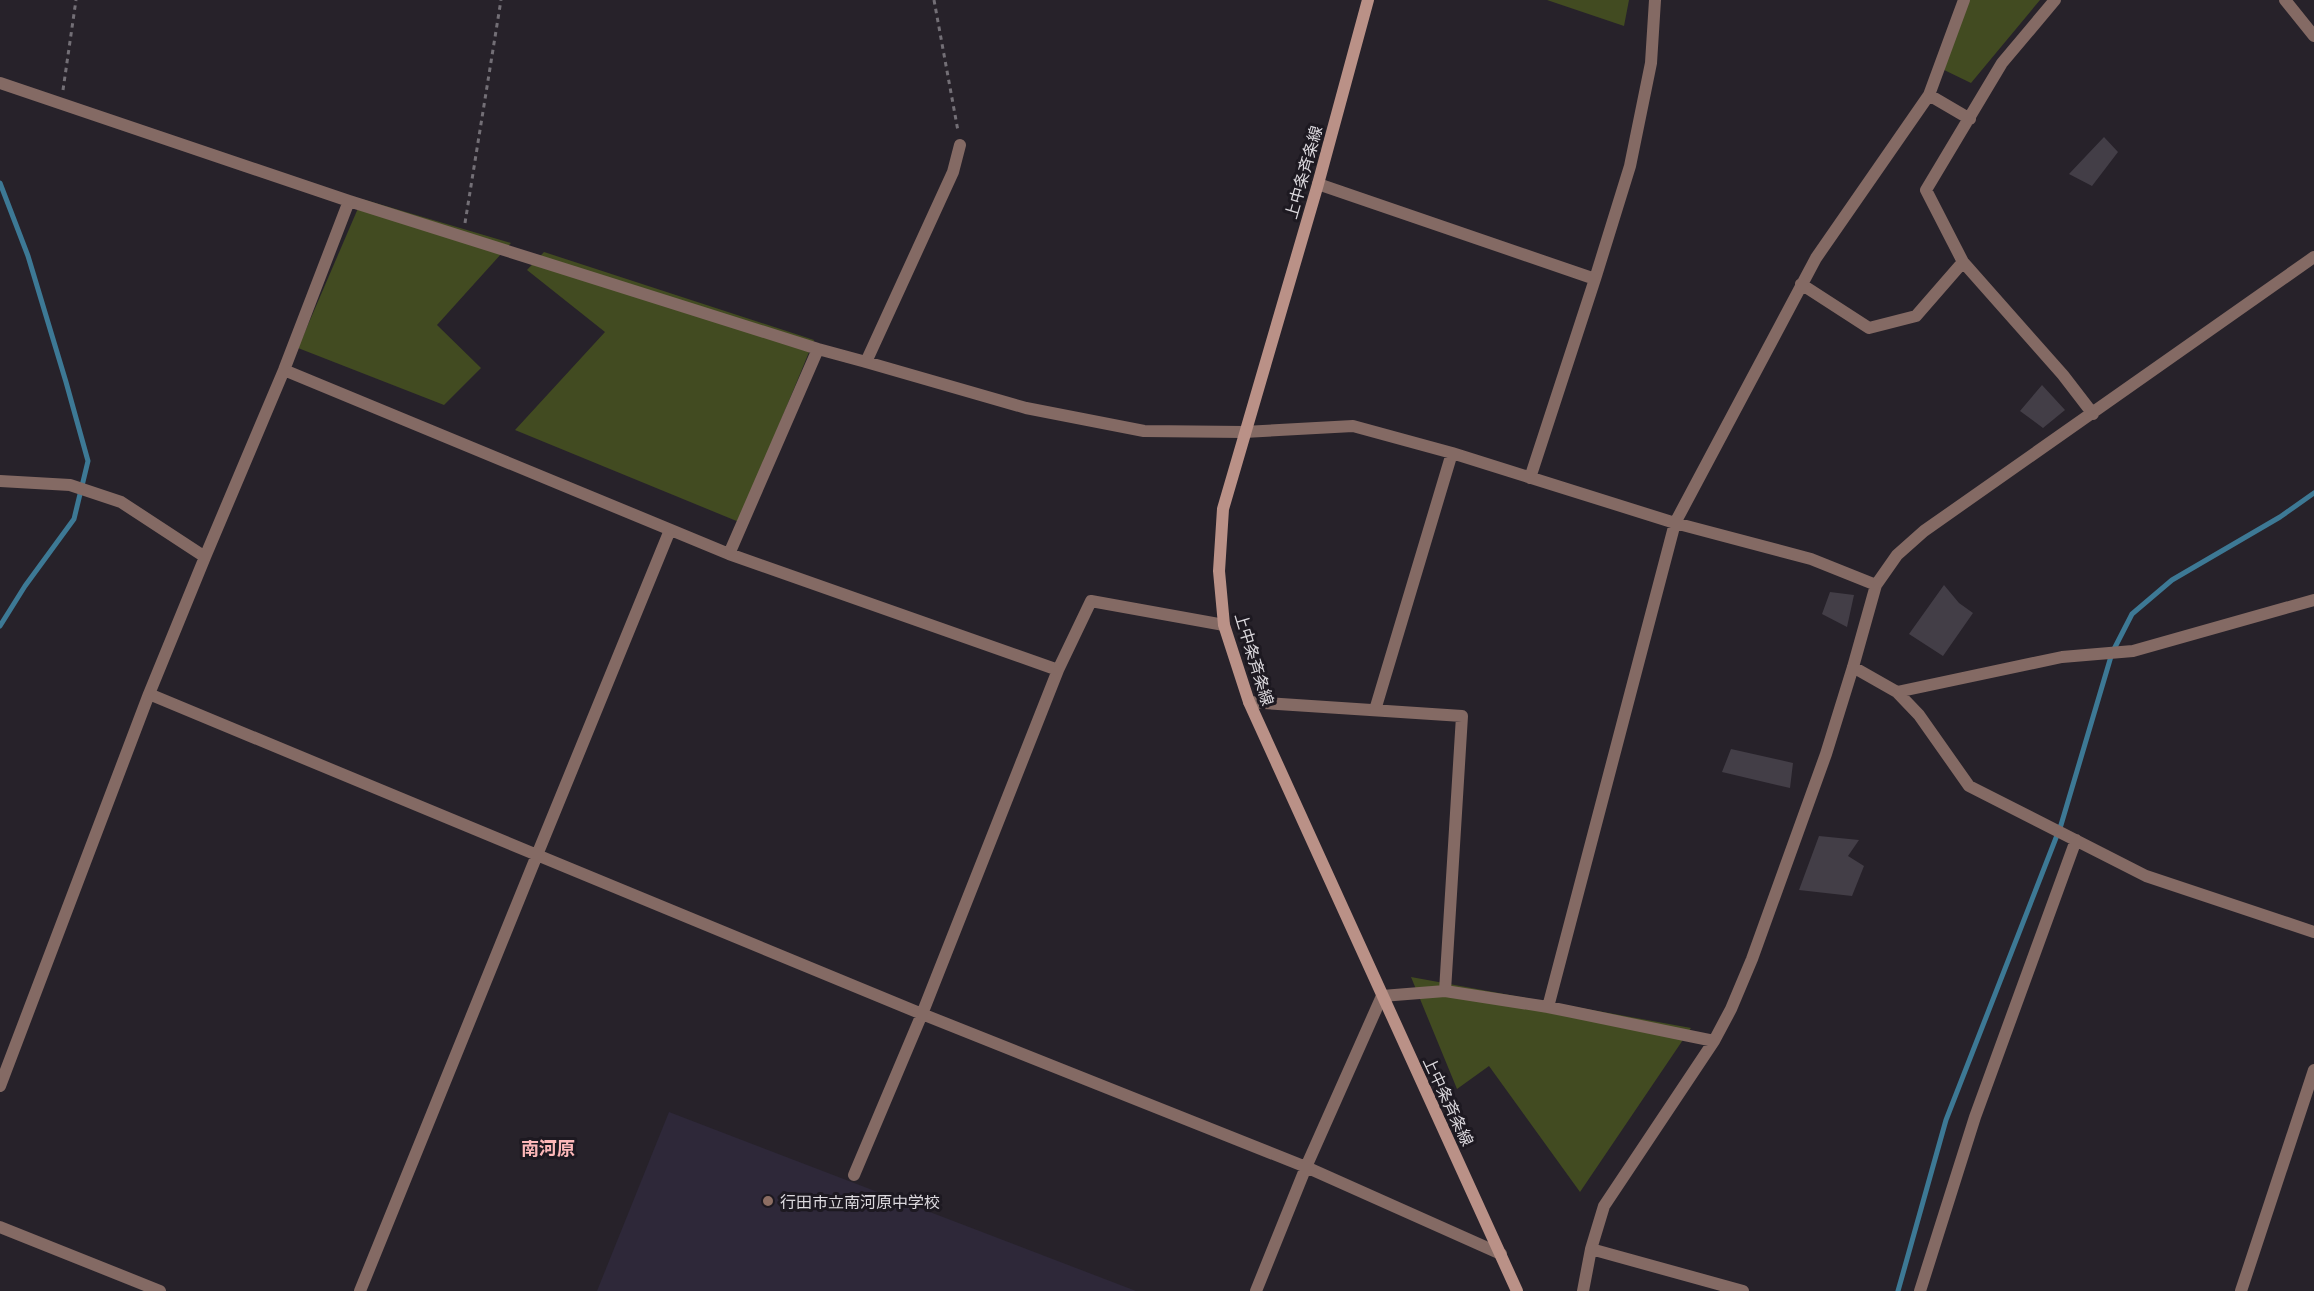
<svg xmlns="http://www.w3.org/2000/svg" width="2314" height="1291" font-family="Lato,'Noto Sans JP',sans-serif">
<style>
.education{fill:#2e2839}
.green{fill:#424b21}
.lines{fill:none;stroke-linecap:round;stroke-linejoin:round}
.stream{stroke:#3d7995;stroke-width:5}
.building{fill:#433e47}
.path{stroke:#736f76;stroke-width:3;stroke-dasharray:4.5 4.5;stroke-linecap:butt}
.minor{stroke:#846a64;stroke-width:12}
.secondary{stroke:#ba9187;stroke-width:12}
.education-dot{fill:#8d6e63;stroke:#1d1921;stroke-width:2}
.labels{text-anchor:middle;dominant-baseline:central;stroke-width:6;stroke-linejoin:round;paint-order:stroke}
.street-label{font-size:16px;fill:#dbd8dd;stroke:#1d1921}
.poi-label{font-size:16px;fill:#dbd8dd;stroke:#1d1921;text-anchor:start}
.neighbourhood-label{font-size:18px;font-weight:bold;fill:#fdb8b9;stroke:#1d1921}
</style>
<rect width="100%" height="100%" fill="#27222a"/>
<path class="education" d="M669,1112L1136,1291H597Z"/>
<path class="green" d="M1547,0H1629L1624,26Z
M1965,0H2040L1971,83L1940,68Z
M362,199L511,243L437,325L481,368L444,405L298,348Z
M544,252L814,340L739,522L515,430L605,332L527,270Z
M1411,977L1691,1028L1580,1192L1489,1066L1457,1089Z"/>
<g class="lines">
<path class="stream" d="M0,183L28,256L66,382L88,461L74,519L25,586L0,626
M1898,1291L1946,1120L2061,825L2112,653L2132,614L2172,580L2280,517L2314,493"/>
</g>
<path class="building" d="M2104,137L2118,152L2092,186L2069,174Z
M2042,385L2065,410L2043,428L2020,411Z
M1944,585L1959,603L1973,613L1943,656L1909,634Z
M1830,592L1854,595L1847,627L1822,614Z
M1731,749L1793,763L1790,788L1722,772Z
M1819,836L1859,840L1848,856L1864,866L1852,896L1799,890Z"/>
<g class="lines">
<path class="path" d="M934,0L958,131
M63,90L76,0
M465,223L501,0"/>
<path class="minor" d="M2055,0L2002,63L1926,190L1963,262L2063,375L2093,414
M2285,0L2314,36
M0,83L349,201L818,349L866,362
M1929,95L1970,119
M960,145L953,172L866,362L1026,408L1144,431L1244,432L1353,426L1452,453L1675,523L1811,559L1876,585
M1318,184L1595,279L1530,478
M1595,279L1630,166L1651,63L1655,0
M1801,284L1869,328L1916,316L1963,262
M284,370L729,554L1058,670
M0,481L70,485L121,502L205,557L284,370L349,201
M729,554L818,349
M1853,667L1897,692L2062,657L2133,651L2314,600
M1897,692L1919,715L1969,786L2146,876L2314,932
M149,694L537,855L670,530
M1249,702L1462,716L1445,991
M1375,710L1452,453
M1548,1007L1675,523L1816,258L1929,95L1964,0
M0,1086L149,694L205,557
M854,1175L922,1014L1058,670L1091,601L1224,625
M0,1227L160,1291
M1591,1249L1743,1291
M1501,1254L1306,1167L1382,996L1445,991L1548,1007L1714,1041
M360,1291L537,855L922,1014L1306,1167L1256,1291
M1583,1291L1591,1249L1604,1206L1714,1041L1731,1009L1752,959L1826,754L1853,667L1876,585L1897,555L1924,531L2314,257
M1920,1291L1975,1117L2076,840
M2241,1291L2314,1070"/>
<path class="secondary" d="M1368,0L1318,184L1223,509L1219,571L1224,625L1249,702L1517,1291"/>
</g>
<circle class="education-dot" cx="768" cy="1201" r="6"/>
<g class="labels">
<g class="street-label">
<text transform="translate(1303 172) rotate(-74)">上中条斉条線</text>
<text transform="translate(1255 659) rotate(73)">上中条斉条線</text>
<text transform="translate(1449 1101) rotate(65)">上中条斉条線</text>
</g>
<g class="poi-label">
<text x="780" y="1201">行田市立南河原中学校</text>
</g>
<g class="neighbourhood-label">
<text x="548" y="1148">南河原</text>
</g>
</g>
</svg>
